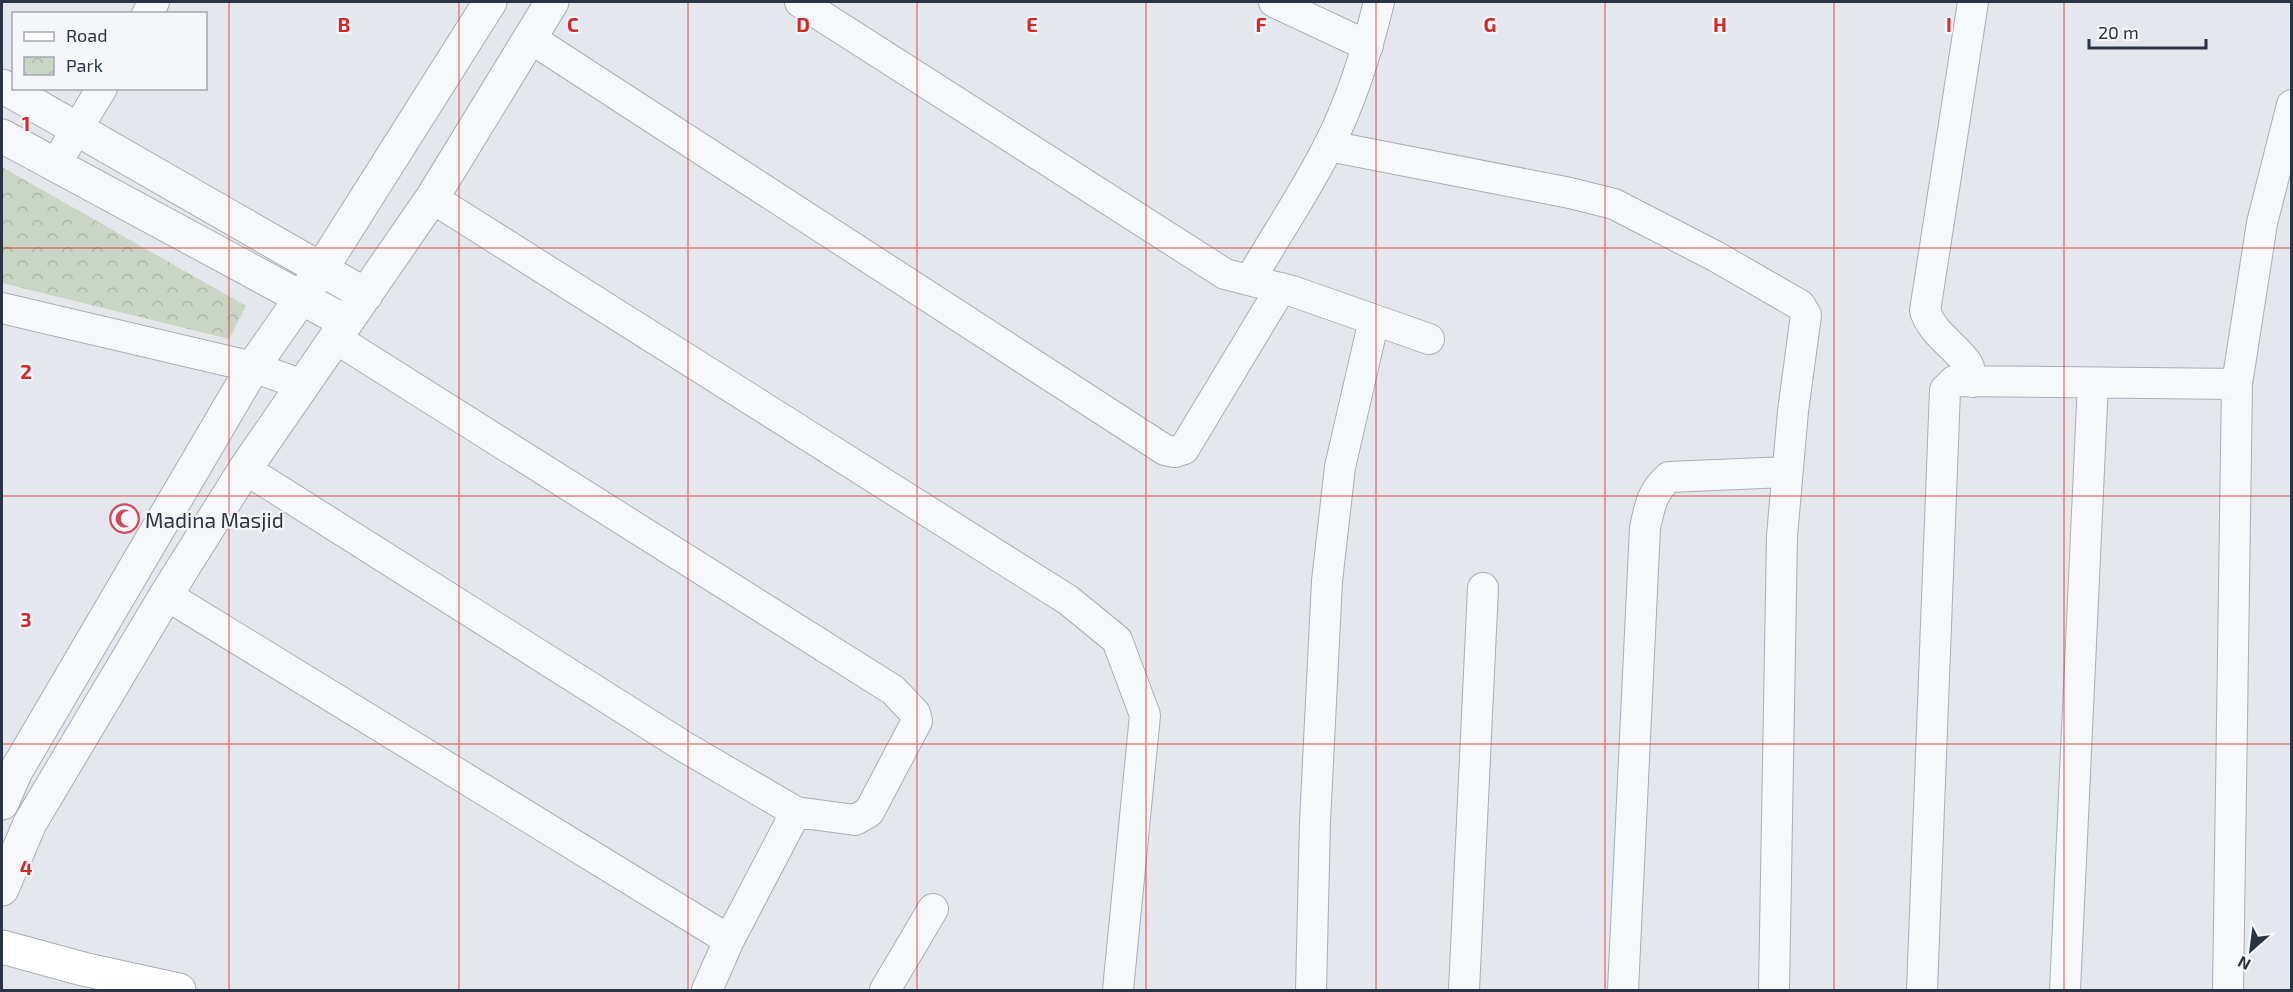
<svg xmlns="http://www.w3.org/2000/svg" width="2293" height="992" font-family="'Exo 2',sans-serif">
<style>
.park{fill:url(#park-crowns)}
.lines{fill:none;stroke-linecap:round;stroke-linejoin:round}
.minor-casing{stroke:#a9aeb7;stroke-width:32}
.tertiary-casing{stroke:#a9aeb7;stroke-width:35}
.secondary-casing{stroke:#a9aeb7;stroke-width:35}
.minor{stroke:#f7f8fa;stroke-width:30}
.tertiary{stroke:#f7f8fa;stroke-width:33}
.secondary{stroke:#fff;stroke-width:33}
.grid{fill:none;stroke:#d62828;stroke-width:1.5;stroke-opacity:0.55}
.labels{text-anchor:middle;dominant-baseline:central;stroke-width:4.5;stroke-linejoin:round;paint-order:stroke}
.poi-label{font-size:21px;fill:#2b3445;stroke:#f4f6f9;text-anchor:start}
.grid-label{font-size:20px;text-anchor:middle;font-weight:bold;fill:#d62828;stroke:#f4f6f9;stroke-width:4.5;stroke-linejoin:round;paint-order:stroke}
</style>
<defs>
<pattern id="park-crowns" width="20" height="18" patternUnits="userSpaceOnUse" patternTransform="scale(1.5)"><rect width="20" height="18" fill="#c9d6c5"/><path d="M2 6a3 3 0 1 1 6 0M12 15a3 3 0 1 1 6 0" fill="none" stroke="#adb8ab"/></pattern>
</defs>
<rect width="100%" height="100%" fill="#e4e7ec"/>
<path class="park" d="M2,167L246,306L229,339L2,283Z"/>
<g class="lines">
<defs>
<path id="minor" d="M800,2L1225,274L1292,291L1429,339
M1274,2L1368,46
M1973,2L1925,311C1933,334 1953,344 1967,363C1970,368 1971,376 1973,382
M147,14L154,2
M530,38L1165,450L1175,452L1184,449L1281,288
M1329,146L1570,193L1614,204L1715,256L1800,305L1806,315L1793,411L1782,536L1774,990
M55,165L102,88
M432,198L1068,600L1117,640L1145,715L1118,990
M1250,280C1276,235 1306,191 1329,145C1352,100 1367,51 1379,2
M2,308L253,367L303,385
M245,469L683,746L796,812L855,820L869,812L917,721L915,713L893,690L335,338
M166,595L729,940
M707,990L729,940L796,812
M885,990L933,909
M1311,990L1315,822L1327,581L1340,467L1374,320
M1464,990L1483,588
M1623,990L1645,528C1650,506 1651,493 1669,477L1787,472
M1922,990L1945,390L1954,381L2237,384
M2065,990L2093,383
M2228,990L2237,384L2262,223L2292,105"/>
<path id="tertiary" d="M2,86L366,295
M2,136L346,322
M2,803L16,771L253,367L322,268L490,2
M2,889L30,823L166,595L245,469L432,198L552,2"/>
<path id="secondary" d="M2,947L83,969L179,990"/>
</defs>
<use href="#minor" class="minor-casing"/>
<use href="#tertiary" class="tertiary-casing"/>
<use href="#secondary" class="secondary-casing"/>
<use href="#minor" class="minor"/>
<use href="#tertiary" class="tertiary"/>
<use href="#secondary" class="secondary"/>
</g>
<path class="grid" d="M229,2V990M459,2V990M688,2V990M917,2V990M1146,2V990M1376,2V990M1605,2V990M1834,2V990M2064,2V990M2,248H2292M2,496H2292M2,744H2292"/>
<defs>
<symbol id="mosque-ring" viewBox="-11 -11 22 22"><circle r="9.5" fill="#f4f6f9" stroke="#d1495b" stroke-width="1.5"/><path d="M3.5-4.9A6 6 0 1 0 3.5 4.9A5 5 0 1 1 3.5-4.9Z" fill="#d1495b"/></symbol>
</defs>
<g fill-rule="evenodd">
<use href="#mosque-ring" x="108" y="502" width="33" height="33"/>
</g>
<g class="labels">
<g class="poi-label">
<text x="145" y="519">Madina Masjid</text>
</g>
</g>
<g class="grid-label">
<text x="344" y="32">B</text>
<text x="573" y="32">C</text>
<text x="803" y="32">D</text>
<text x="1032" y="32">E</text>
<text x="1261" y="32">F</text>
<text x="1490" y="32">G</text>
<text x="1720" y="32">H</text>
<text x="1949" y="32">I</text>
<text x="26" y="131">1</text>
<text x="26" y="379">2</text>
<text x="26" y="627">3</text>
<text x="26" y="875">4</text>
</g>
<rect width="2293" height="992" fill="none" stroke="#2b3445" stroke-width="6"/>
<rect x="12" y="12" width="195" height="78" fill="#f4f6f9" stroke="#a4a8b1" stroke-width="1.5"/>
<rect x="24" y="32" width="30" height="9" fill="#ffffff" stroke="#a4a8b1" stroke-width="1.5"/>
<text x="66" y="42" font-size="18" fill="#2b3445">Road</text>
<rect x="24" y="57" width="30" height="18" fill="url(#park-crowns)" stroke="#a4a8b1" stroke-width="1.5"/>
<text x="66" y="72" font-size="18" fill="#2b3445">Park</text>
<g transform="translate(2251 950) rotate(208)" stroke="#f4f6f9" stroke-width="4.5" paint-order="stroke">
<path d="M0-4.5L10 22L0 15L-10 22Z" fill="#2b3445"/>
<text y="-9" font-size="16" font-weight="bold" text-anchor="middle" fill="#2b3445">N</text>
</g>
<path d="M2089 39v9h117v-9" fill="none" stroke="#2b3445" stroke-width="3"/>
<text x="2098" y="39" font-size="18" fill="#2b3445" stroke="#f4f6f9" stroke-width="4.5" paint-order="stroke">20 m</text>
</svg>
